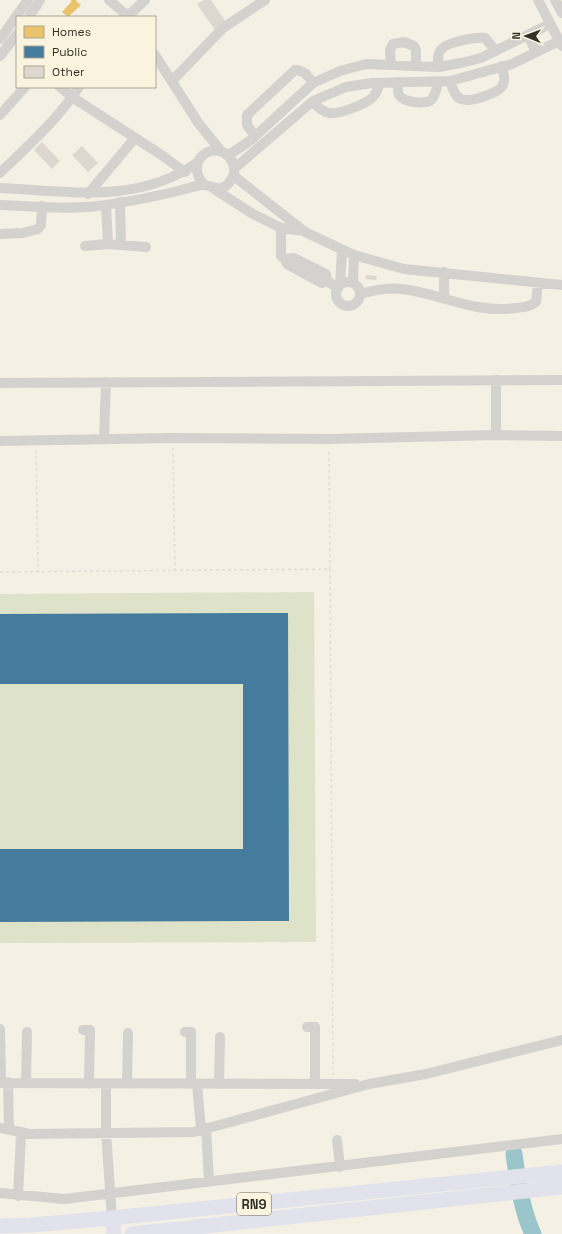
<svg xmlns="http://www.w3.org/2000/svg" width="562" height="1234" font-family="'Space Grotesk',sans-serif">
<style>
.green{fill:#dde2c8}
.homes{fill:#e9c46a}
.public{fill:#457b9d}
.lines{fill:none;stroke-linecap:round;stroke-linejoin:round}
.river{stroke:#9ac5cb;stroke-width:17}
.building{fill:#ddd7cf}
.path{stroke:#dfddda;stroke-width:1.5;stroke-dasharray:3 3;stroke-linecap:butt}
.minor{stroke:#d3d2cf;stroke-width:10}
.highway{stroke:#e1e2ec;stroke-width:15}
.labels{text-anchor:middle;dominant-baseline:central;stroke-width:4;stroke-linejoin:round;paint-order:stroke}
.shield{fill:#faf3de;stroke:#6f6a5f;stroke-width:1}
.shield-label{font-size:13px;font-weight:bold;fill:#333028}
</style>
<rect width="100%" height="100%" fill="#f4f0e4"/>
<path class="green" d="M314,592L316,942L0,943V594Z"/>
<path class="homes" d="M70,0H77L76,1L81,5L68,17L62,12L72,1Z"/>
<path class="public" d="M288,613L289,921L0,922V849H243V684H0V614Z"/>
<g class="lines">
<path class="river" d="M514,1154C518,1181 521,1208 533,1234"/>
</g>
<path class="building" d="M204,0H211L226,22L215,30L197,4Z
M42,142L60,161L52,169L34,150Z
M82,146L98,163L88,172L72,155Z
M366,275L377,276L376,280L365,279Z"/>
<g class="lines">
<path class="path" d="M173,448L175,570
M36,450L38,572
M330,569L333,1075
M0,572L330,569L329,449"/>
<path class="minor" d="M109,0L129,17
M538,0L562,46
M555,0L562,13
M29,17L40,0
M127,17L145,0
M528,35L536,52
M0,39L28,0
M155,55L199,124L221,151
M0,56L17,34
M391,65L390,50L393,44L404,42L414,46L416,50V66
M439,67C438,61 437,56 440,51C445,42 475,37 485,38L496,51
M172,81L223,28L265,0
M450,81C452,87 455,97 461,99C470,103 499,93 503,85C506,79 503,72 502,66
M398,82C398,86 397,91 399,95C403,102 426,105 431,100C435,96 437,88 438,82
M60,87L72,97L160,154L185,172
M313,101C317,107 322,111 329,113C337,115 367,104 373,97C377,93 378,88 380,83
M0,115L25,87
M255,136L247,125V115L295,70C304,70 308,76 313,83
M229,155L251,140L313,83L340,71L366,64L439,67L461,63L481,58L550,24
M235,168L313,101L346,87L372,83L450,81L512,64L559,41
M0,173C28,146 58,119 79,87
M234,176L305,232L354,255L404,269L562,285
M0,188C68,191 138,205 198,162
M214,189L253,214L281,228L304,231
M88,194L135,138
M120,202L121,245
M0,205C32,206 66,210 97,206C124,203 152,197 178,191C186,189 194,186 202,185C211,184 221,196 231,180C242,164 223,143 206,153C193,161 195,175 204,184
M106,205L108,244
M281,228V256L285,259L287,264L322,283L327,281L338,288
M0,234L23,233L38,229L41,225L42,206
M85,246L108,244L146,247
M285,259L294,258L326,274L327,281
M336 294a12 12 0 1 1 24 0a12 12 0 1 1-24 0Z
M353,283L354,255
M340,285L342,250
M360,294C374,290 388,287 402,289C443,294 474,314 516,308C524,307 530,307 536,302L538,283
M444,298V272
M496,380V435
M0,383L562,380
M104,439L106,382
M0,441L173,438L329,439L496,435L562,436
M307,1027H315V1084
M0,1029L1,1083
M83,1030H90L89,1084
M185,1032H191V1084
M8,1082L9,1130
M26,1082L27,1032
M0,1083L355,1084
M127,1083L128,1033
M106,1084V1132L112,1218
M197,1084L201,1129
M219,1084L220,1037
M0,1128L30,1134L194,1132L369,1084L426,1074L562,1040
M206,1128L209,1181
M337,1140L340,1167
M0,1193L64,1199L562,1139
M18,1196L21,1133"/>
<path class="highway" d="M112,1218L114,1234
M0,1226L32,1225L112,1218L562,1172
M132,1234L562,1187"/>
</g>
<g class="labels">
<rect class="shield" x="237" y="1193" width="34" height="22" rx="3"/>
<g class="shield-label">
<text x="254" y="1204">RN9</text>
</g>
</g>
<rect x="16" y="16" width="140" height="72" fill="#faf3de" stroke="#aaa595"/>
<rect x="24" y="26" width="20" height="12" fill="#e9c46a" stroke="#aaa595"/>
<text x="52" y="36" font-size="12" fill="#333028">Homes</text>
<rect x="24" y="46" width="20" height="12" fill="#457b9d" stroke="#aaa595"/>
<text x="52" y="56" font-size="12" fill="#333028">Public</text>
<rect x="24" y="66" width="20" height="12" fill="#ddd7cf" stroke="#aaa595"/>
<text x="52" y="76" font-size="12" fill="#333028">Other</text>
<g transform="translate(526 36) rotate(271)" stroke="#faf3de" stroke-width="3" paint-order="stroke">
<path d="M0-3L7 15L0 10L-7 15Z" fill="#333028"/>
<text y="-6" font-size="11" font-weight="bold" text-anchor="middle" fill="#333028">N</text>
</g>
</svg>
